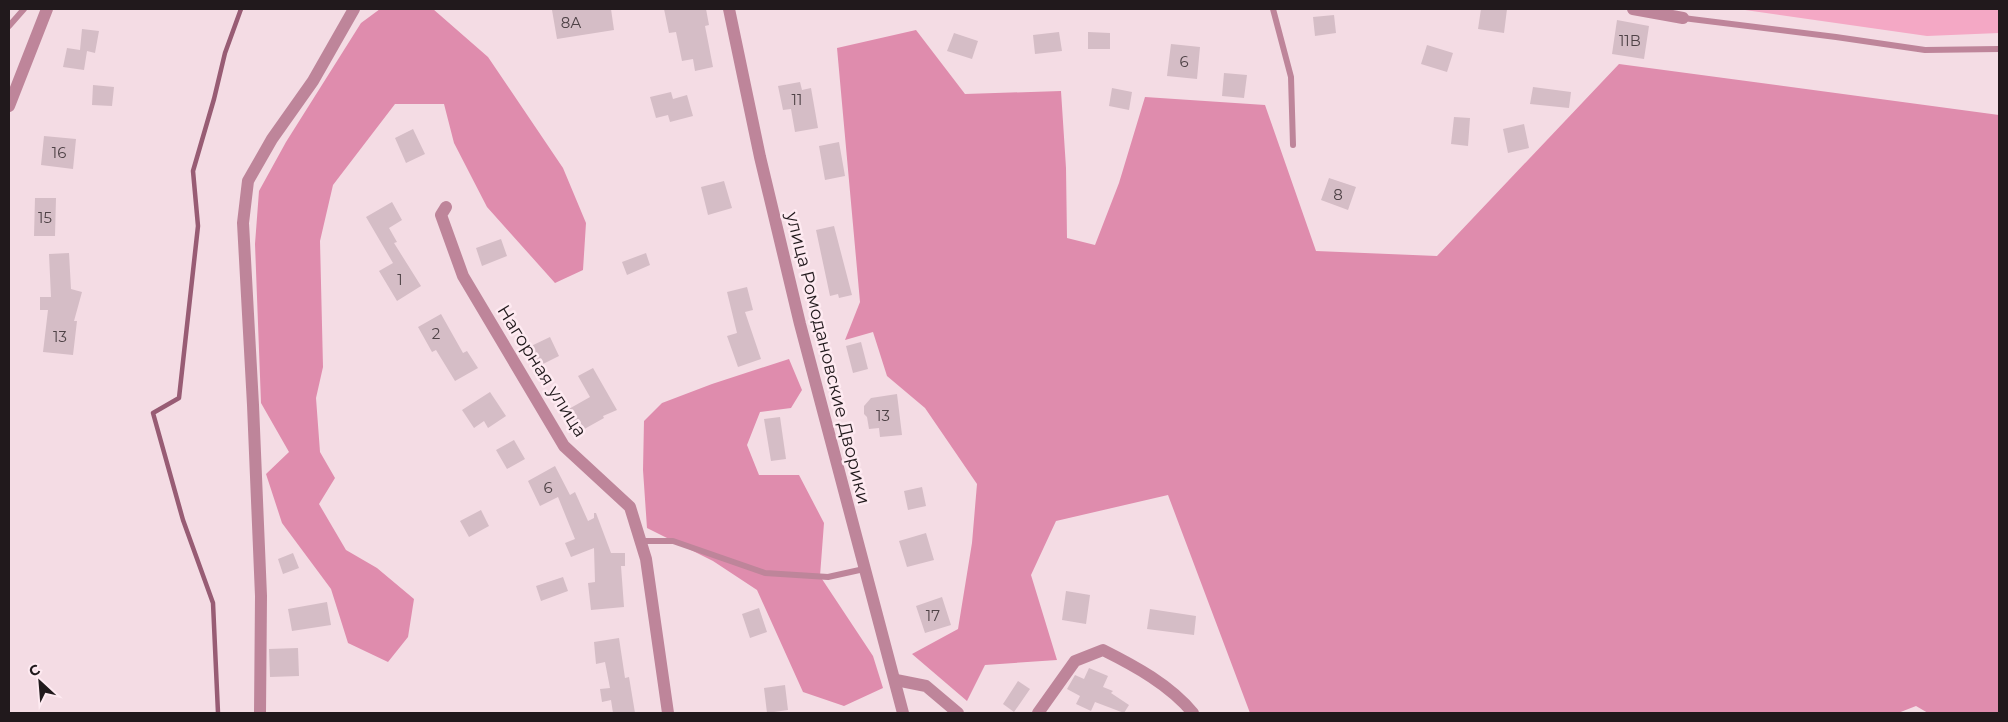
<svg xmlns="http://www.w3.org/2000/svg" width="2008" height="722" font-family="Montserrat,sans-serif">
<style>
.green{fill:#f4a8c5}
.forest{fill:#df8cad}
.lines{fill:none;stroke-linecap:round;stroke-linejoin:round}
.stream{stroke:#985c74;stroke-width:4.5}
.building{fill:#d5bdc6}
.service{stroke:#be859a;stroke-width:6}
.minor{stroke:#be859a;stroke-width:12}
.tertiary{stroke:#be859a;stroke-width:12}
.labels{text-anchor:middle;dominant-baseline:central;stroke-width:5;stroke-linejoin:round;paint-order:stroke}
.number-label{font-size:15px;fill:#4e4246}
.street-label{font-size:18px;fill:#21191c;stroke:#feeaf1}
</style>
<rect width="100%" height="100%" fill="#f4dce4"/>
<path class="green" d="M1738,9H1999V33L1927,36Z"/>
<path class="forest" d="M380,9H433L488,57L563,168L586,223L583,270L555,283L487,207L454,143L444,104H395L333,185L320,241L323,367L316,398L320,452L335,478L319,504L346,550L377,568L414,599L408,637L388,662L348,643L331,589L282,523L266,474L289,452L261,403L255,244L259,191L286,142L361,23Z
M916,30L965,94L1061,91L1066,168L1067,238L1095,245L1119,183L1145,97L1265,105L1316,251L1437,256L1619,64L1999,115V713H1928L1916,706L1898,713H1250L1168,495L1056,521L1031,575L1057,660L985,665L967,701L912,654L958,629L972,543L977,484L925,408L887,376L873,332L845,340L860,302L837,48Z
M789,359L802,390L791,408L760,412L747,445L759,475H799L824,523L820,576L873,656L883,688L844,706L803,692L757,590L713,561L647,528L643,470L644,421L662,403L712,384Z"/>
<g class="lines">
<path class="stream" d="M218,713L213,603L183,520L153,413L179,398L198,226L193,171L214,99L225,53L241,9"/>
</g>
<path class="building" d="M562,9H611L614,30L557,39L552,10Z
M664,9H706L709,25L705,26L713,67L695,71L693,59L682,61L676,32L669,33Z
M1481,9H1507L1504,33L1478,29Z
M1334,15L1336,33L1315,36L1313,17Z
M1617,20L1649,26L1644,59L1612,54Z
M82,29L99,31L95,53L87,51L84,70L63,67L67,48L80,50Z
M1059,32L1062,51L1035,54L1033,35Z
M1088,32L1110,33V49H1088Z
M954,33L978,41L972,59L947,51Z
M1171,44L1200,47L1197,79L1167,76Z
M1427,45L1453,53L1447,72L1421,64Z
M1224,73L1247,75L1244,98L1222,96Z
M800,82L802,90L811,88L818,128L795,132L791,109L783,110L778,86Z
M93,85L114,87L112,106L92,105Z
M1533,87L1571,92L1569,108L1530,104Z
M1112,88L1132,92L1129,110L1109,106Z
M671,92L673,99L687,95L693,116L670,122L668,115L656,118L650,97Z
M1454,117L1470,118L1468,146L1451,144Z
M1524,124L1529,148L1508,153L1503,129Z
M413,129L425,154L406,163L395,138Z
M44,136L76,139L73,169L41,165Z
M839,142L845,176L825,180L819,146Z
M1329,178L1356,187L1348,210L1321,200Z
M724,181L732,208L708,215L701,187Z
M35,198H56L55,236H34Z
M392,202L402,220L389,228L397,242L394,243L421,286L397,301L379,271L393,263L366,217Z
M834,226L852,295L839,298L838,294L830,296L816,230Z
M501,239L507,256L482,266L476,248Z
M69,253L71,289L82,292L74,321H77L73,355L43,352L48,310H40V297H51L49,254Z
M646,253L650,265L627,275L622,262Z
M747,287L753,310L745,312L761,359L738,367L727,336L737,333L727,292Z
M441,314L463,353L467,351L478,368L455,381L436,350L432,352L418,327Z
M550,337L559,356L539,366L529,347Z
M861,342L868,369L853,373L846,346Z
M593,368L617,410L603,416L604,418L579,432L567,410L590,397L578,376Z
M490,392L506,416L488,428L484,421L474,428L462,410Z
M897,394L902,435L880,437L879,428L869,429L867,417L864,414V406L871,398Z
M780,417L786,459L771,461L764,419Z
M514,440L525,459L507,469L496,450Z
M555,466L570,495L575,492L588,521L594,518V513H596L611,553H625V566H621L624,607L591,610L588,583L595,582L594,548L571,557L565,543L575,539L558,497L540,506L528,481Z
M922,487L926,506L908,510L904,491Z
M481,510L489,526L469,537L460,521Z
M926,533L934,560L907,567L899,541Z
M293,553L299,568L283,574L278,559Z
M563,577L568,591L541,601L536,586Z
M1066,591L1090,595L1086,624L1062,620Z
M942,597L951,625L925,633L916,606Z
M327,602L331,625L292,631L288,609Z
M759,608L767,632L750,638L742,614Z
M1150,609L1196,616L1194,635L1147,629Z
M619,638L625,678L629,677L635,713H613L611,700L602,702L600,689L610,688L605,662L596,664L594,642Z
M298,648L299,676L270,677L269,649Z
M1089,668L1108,676L1103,687L1113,691L1111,693L1129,705L1124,713L1095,702L1091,711L1076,704L1080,696L1067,689L1075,675L1084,679Z
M1018,681L1030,689L1014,712L1003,704Z
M785,685L788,710L767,713L764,688Z"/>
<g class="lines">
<path class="service" d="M1273,9L1291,77L1293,145
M1683,18L1836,37L1925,50L1999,49
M9,26L24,9
M641,541H673L765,573L828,577L864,569"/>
<path class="minor" d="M1633,9L1683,18
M9,106L47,9
M446,207L441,215L463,276L564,446L630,507L646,559L668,713
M896,680L926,686L958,713
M260,713L261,596L253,405L243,223L248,181L272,139L313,81L354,9
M1038,713L1075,661L1103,650C1135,666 1170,685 1193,713"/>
<path class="tertiary" d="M729,9L760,157L800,324L903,713"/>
</g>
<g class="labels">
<g class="number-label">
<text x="571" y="22">8А</text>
<text x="1630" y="40">11В</text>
<text x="1184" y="61">6</text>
<text x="797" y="99">11</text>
<text x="59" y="152">16</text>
<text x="1338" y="194">8</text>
<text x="45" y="217">15</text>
<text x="400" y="279">1</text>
<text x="436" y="333">2</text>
<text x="60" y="336">13</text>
<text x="883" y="415">13</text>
<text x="548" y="487">6</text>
<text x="933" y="615">17</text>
</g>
<g class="street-label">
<text transform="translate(828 358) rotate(76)">улица Ромодановские Дворики</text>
<text transform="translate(542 371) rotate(58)">Нагорная улица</text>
</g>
</g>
<rect width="2008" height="722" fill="none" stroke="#21191c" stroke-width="20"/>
<g transform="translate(40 682) rotate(334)" stroke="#feeaf1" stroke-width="4" paint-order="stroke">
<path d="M0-4L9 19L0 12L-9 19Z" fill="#21191c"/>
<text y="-8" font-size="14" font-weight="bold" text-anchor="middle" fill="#21191c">С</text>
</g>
</svg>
